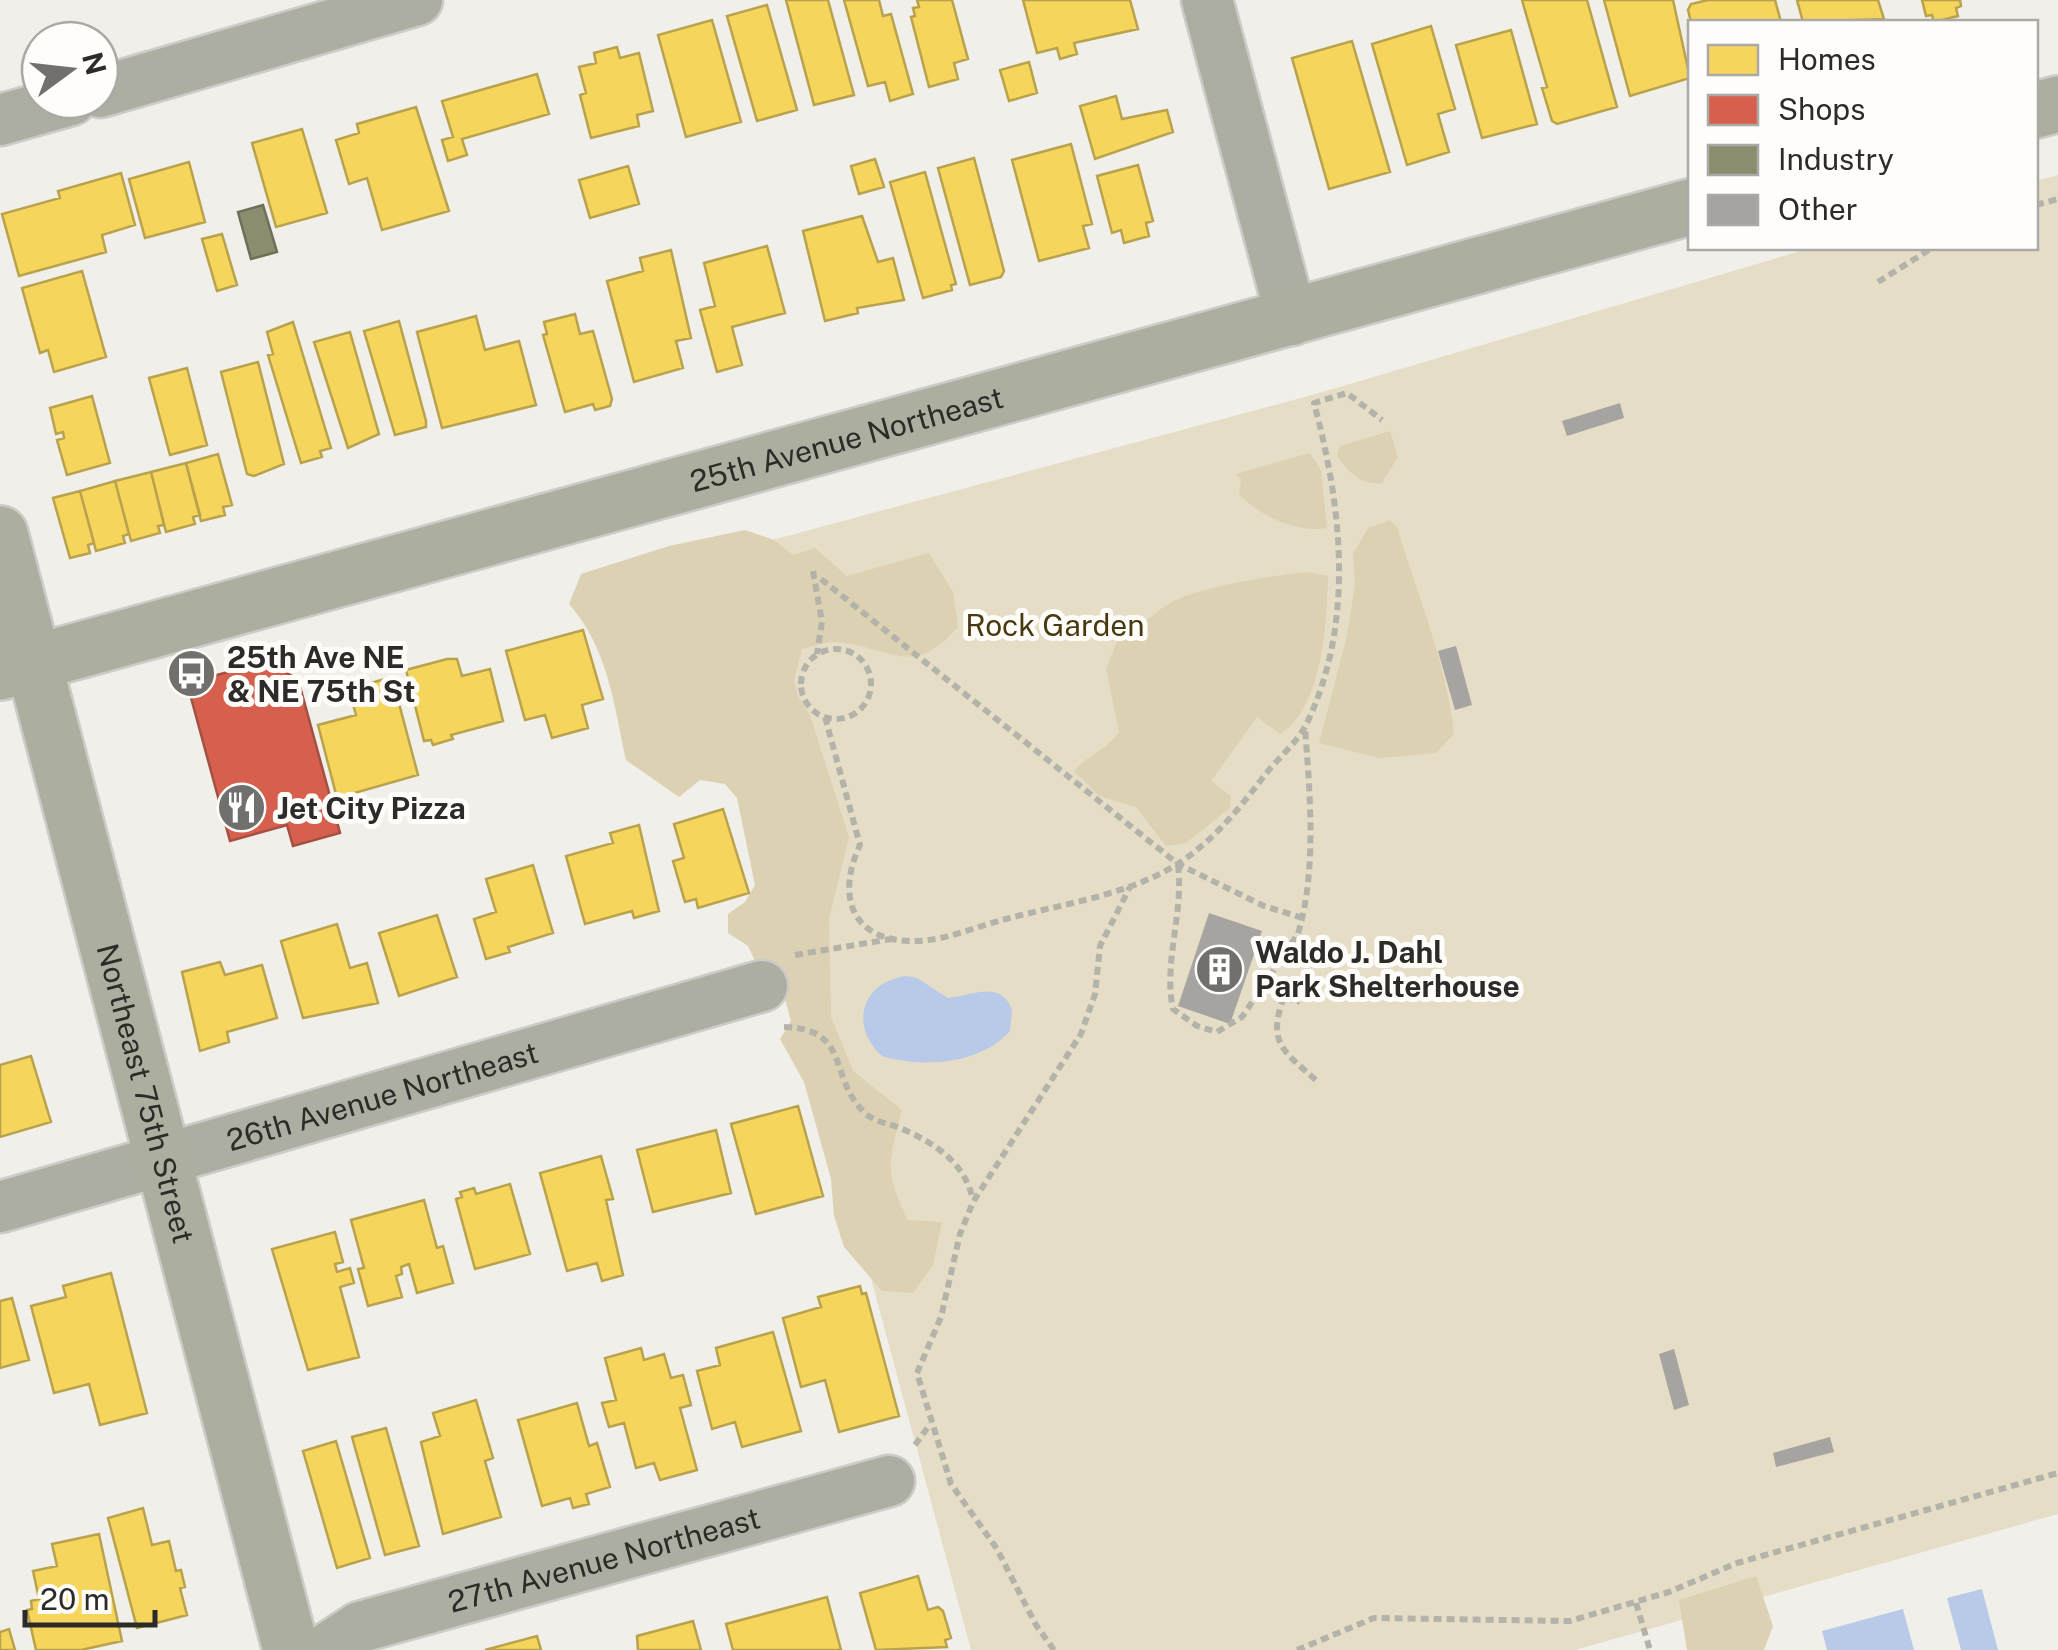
<svg xmlns="http://www.w3.org/2000/svg" width="2058" height="1650" font-family="'Public Sans',sans-serif">
<style>
.green{fill:#e6ddc7}
.forest{fill:#ddd1b3}
.water{fill:#b9cae9}
.homes{fill:#f6d55c;stroke:#b9a24c;stroke-width:2.5}
.shops{fill:#d6604d;stroke:#a35042;stroke-width:2.5}
.industry{fill:#8c8c6e;stroke:#6f6f59;stroke-width:2.5}
.building{fill:#a5a4a0}
.lines{fill:none;stroke-linecap:round;stroke-linejoin:round}
.minor-casing{stroke:#cccbc8;stroke-width:55}
.secondary-casing{stroke:#cccbc8;stroke-width:60}
.path{stroke:#b3b3aa;stroke-width:6;stroke-dasharray:8 5;stroke-linecap:butt}
.minor{stroke:#adaea2;stroke-width:50}
.secondary{stroke:#acae9f;stroke-width:55}
.labels{text-anchor:middle;dominant-baseline:central;stroke-width:10;stroke-linejoin:round;paint-order:stroke}
.street-label{font-size:30px;fill:#2c2b28;stroke:#fefdfa}
.park-label{font-size:30px;fill:#483910;stroke:#fefdfa}
.poi-label{font-size:30px;font-weight:bold;fill:#2c2b28;stroke:#fefdfa;text-anchor:start}
</style>
<rect width="100%" height="100%" fill="#f0efea"/>
<path class="green" d="M2058,175V1514L1575,1650H971L679,565L1316,394L1811,248H2036V181Z"/>
<path class="forest" d="M1390,431L1398,457L1382,483C1362,486 1346,471 1337,455L1340,446Z
M1310,453L1321,470L1327,528C1295,533 1262,516 1239,495L1241,479L1235,474Z
M1390,520L1397,527C1417,595 1447,664 1454,734L1436,753L1380,758L1319,743L1347,636L1355,584L1353,554L1368,528Z
M745,530L774,540L793,555L815,548L847,576L929,553L953,592L958,627C911,681 889,645 834,642C824,642 812,647 802,649L794,681L798,696L810,715L849,837L829,919L831,1017L853,1071L902,1110C889,1163 883,1169 908,1220L942,1222L933,1265L913,1293L882,1291L844,1247L834,1216L831,1179L804,1082L780,1039L791,1021L782,988L757,965L748,946L728,933V914L745,902L755,885L737,798L725,784L700,780L679,797L626,760C614,705 608,648 569,604L581,574L669,546Z
M1309,572L1328,576C1327,621 1323,708 1280,734L1257,717L1211,781L1231,796L1230,808L1186,843L1166,846L1136,807L1099,796L1074,771C1088,754 1106,751 1119,732L1106,669L1118,639C1146,627 1152,611 1176,600C1207,586 1275,575 1309,572Z
M1756,1576L1773,1626L1764,1650H1687L1679,1600Z"/>
<path class="water" d="M906,976L917,978L948,998C972,996 1001,979 1012,1010L1010,1031C980,1065 922,1068 882,1056C849,1027 861,982 906,976Z
M1982,1589L1998,1650H1961L1947,1598Z
M1903,1609L1914,1650H1827L1822,1631Z"/>
<path class="homes" d="M786,0H828L854,95L814,105Z
M844,0H879L883,16L891,14L913,94L890,101L885,82L868,86Z
M917,0H952L968,59L954,63L958,79L929,87L911,17L915,16L913,8L919,7Z
M1023,0H1130L1138,29L1074,43L1077,54L1060,59L1057,48L1037,53Z
M1522,0H1587L1617,107L1557,124L1552,121L1542,88L1547,87Z
M1604,0H1673L1690,78L1630,96Z
M1708,0H1775L1781,22H1691L1688,10L1691,4Z
M1797,0H1878L1884,19L1803,22Z
M1922,0H1960L1961,6L1956,8L1958,16L1934,22L1932,15L1926,16Z
M767,5L797,110L757,121L727,16Z
M712,20L741,122L686,137L658,35Z
M1431,26L1455,109L1438,114L1449,152L1407,165L1372,44Z
M1511,30L1537,124L1482,138L1456,45Z
M1352,41L1390,172L1329,189L1292,58Z
M617,47L620,58L639,53L653,111L637,115L639,126L591,138L580,95L586,93L579,67L596,63L594,53Z
M1029,62L1037,93L1009,101L1000,70Z
M537,74L549,114L462,139L467,155L448,161L442,140L453,137L442,101Z
M1116,96L1122,119L1167,110L1173,132L1095,159L1080,106Z
M416,107L449,211L382,230L367,178L349,184L336,140L359,133L357,124Z
M302,129L327,213L276,227L252,143Z
M1071,144L1092,224L1083,226L1089,248L1039,261L1012,160Z
M974,158L1004,271L1001,277L970,285L938,168Z
M875,159L884,187L859,194L851,166Z
M189,162L205,222L145,238L129,179Z
M1138,165L1153,221L1146,223L1149,236L1124,243L1121,230L1112,233L1097,176Z
M628,166L639,204L590,218L579,180Z
M925,172L956,284L951,285L952,290L923,298L890,182Z
M121,173L135,225L102,235L106,252L19,276L2,214L60,198L58,191Z
M862,216L878,262L893,258L904,300L857,308L858,313L825,321L803,231Z
M222,234L237,285L217,291L202,239Z
M767,246L785,313L732,327L742,365L717,372L700,310L715,306L704,263Z
M671,250L691,338L676,341L683,368L634,382L607,281L643,271L640,258Z
M82,271L106,357L54,372L48,350L40,353L22,288Z
M575,314L580,334L593,331L612,399L610,406L595,410L593,404L565,412L543,335L547,334L544,322Z
M476,316L485,350L519,341L536,405L442,428L417,332Z
M399,321L426,421V427L395,435L364,331Z
M293,322L331,448L320,451L322,457L301,463L268,355L273,354L267,332Z
M350,332L379,434L348,448L314,342Z
M258,362L284,464L254,476L247,474L221,372Z
M187,368L207,445L170,455L149,378Z
M92,396L110,463L67,475L57,440L64,438L63,432L56,434L50,408Z
M218,454L232,505L223,507L225,515L201,521L186,463Z
M186,463L200,515L193,517L195,524L166,532L151,472Z
M151,472L164,525L158,526L160,533L131,541L115,481Z
M115,481L129,534L123,536L125,543L96,551L80,491Z
M80,491L94,543L88,545L90,553L70,558L53,498Z
M583,630L603,699L582,705L588,728L552,738L545,715L525,720L506,651Z
M447,659H457L462,676L490,669L503,721L451,735L453,739L433,745L431,740L424,741L406,670Z
M392,677L418,775L337,798L318,725L356,715L349,689Z
M723,809L749,893L698,908L696,899L685,902L673,861L684,858L674,824Z
M639,825L659,911L634,918L632,911L585,924L566,856L613,843L610,833Z
M533,865L553,933L508,947L510,952L486,959L474,919L496,912L486,879Z
M437,915L457,977L399,996L379,933Z
M337,924L350,968L367,963L378,1003L303,1018L281,941Z
M220,962L225,975L262,965L277,1018L227,1032L229,1042L200,1051L182,972Z
M31,1056L51,1122L0,1137V1065Z
M798,1106L823,1196L756,1214L731,1124Z
M716,1130L731,1193L653,1212L637,1150Z
M601,1156L613,1199L606,1200L623,1275L602,1281L597,1263L567,1271L540,1173Z
M510,1184L530,1254L475,1269L456,1199L462,1197L460,1192L474,1188L476,1194Z
M424,1200L437,1248L443,1246L453,1283L417,1293L409,1264L401,1267L402,1274L396,1276L402,1297L368,1306L358,1269L364,1268L351,1220Z
M335,1232L343,1262L335,1264L337,1272L350,1268L354,1283L340,1287L359,1357L308,1370L272,1249Z
M111,1273L147,1413L100,1425L89,1384L54,1393L31,1306L66,1297L63,1286Z
M860,1286L862,1294L866,1293L899,1416L839,1432L825,1380L801,1387L783,1318L821,1307L818,1297Z
M12,1298L29,1360L0,1368V1301Z
M773,1332L801,1431L742,1447L735,1422L712,1429L697,1371L720,1365L716,1348Z
M641,1348L644,1360L664,1354L671,1378L683,1375L691,1405L680,1408L697,1470L660,1480L654,1463L636,1468L624,1423L609,1427L602,1403L616,1400L605,1358Z
M476,1400L493,1458L485,1461L501,1517L443,1534L421,1442L440,1436L433,1413Z
M577,1403L589,1446L597,1443L610,1487L586,1494L589,1504L573,1508L570,1498L542,1506L518,1420Z
M386,1428L419,1546L385,1555L352,1437Z
M336,1441L370,1558L337,1568L303,1451Z
M143,1508L152,1545L169,1541L176,1571L181,1570L185,1587L180,1588L187,1615L137,1628L108,1518Z
M99,1534L122,1641L81,1650H36L27,1610L32,1609L31,1601L39,1599L33,1571L57,1566L52,1544Z
M918,1576L928,1610L938,1607L943,1611L951,1638L945,1640L947,1647L876,1650L860,1593Z
M827,1597L841,1650H733L726,1624Z
M693,1621L701,1650H638L637,1636Z
M9,1629L15,1650H0V1632Z
M537,1636L541,1650H485Z"/>
<path class="shops" d="M266,662L298,679L340,833L293,846L287,825L230,841L187,683Z"/>
<path class="industry" d="M263,205L277,252L251,259L238,212Z"/>
<path class="building" d="M1620,403L1624,418L1567,436L1562,421Z
M1456,646L1472,705L1455,710L1438,651Z
M1209,913L1262,931L1230,1024L1178,1006Z
M1674,1349L1689,1405L1674,1410L1659,1354Z
M1830,1437L1834,1452L1776,1467L1773,1453Z"/>
<g class="lines">
<defs>
<g id="minor">
<path d="M1207,0L1292,320"/>
<path d="M100,92L417,0"/>
<path d="M0,120L71,100"/>
<path id="s1" d="M0,1207L762,986"/>
<path id="s2" d="M325,1650L360,1627L889,1481"/>
</g>
<g id="secondary">
<path d="M2036,110L2058,104"/>
<path id="s3" d="M0,534L291,1650"/>
<path id="s4" d="M0,672L1690,207"/>
</g>
</defs>
<use href="#minor" class="minor-casing"/>
<use href="#secondary" class="secondary-casing"/>
<path class="path" d="M2036,205L2058,199
M1878,282L1932,248
M813,571L822,622L817,654
M821,579L1178,864L1264,906L1303,918
M801 684a35 35 0 1 1 70 0a35 35 0 1 1-70 0Z
M825,717L860,845C835,898 853,943 917,941C946,940 978,926 1006,919C1062,904 1130,895 1179,863C1213,841 1240,808 1264,776C1277,759 1298,742 1307,723C1355,622 1342,507 1314,403L1347,393L1382,420
M1178,865C1184,913 1163,963 1173,1009L1197,1026L1217,1032L1242,1017L1298,934C1317,870 1310,794 1305,728
M795,955L891,939
M1260,990L1300,1002
M1284,997C1266,1044 1285,1052 1318,1082
M784,1027C852,1029 827,1077 865,1113C874,1122 888,1123 900,1128C933,1142 965,1162 973,1200
M915,1445L930,1424
M1636,1603L1650,1650
M1054,1650L1036,1625L997,1549L951,1484L917,1373L941,1317L960,1234L973,1202L1081,1034L1095,994L1100,946L1130,887
M1297,1650L1374,1618L1570,1621L1669,1592L1737,1563L2058,1473"/>
<use href="#minor" class="minor"/>
<use href="#secondary" class="secondary"/>
</g>
<defs>
<symbol id="bus-disc" viewBox="-11 -11 22 22"><circle r="9.5" fill="#71706c" stroke="#fefdfa"/><path d="M-5-6H5V4H4V6H2V4H-2V6H-4V4H-5ZM-3.5-4V0h7V-4ZM-3.5 1.2v1.5H-2V1.2ZM2 1.2v1.5H3.5V1.2Z" fill="#fff"/></symbol>
<symbol id="restaurant-disc" viewBox="-11 -11 22 22"><circle r="9.5" fill="#71706c" stroke="#fefdfa"/><path d="M-5-6h1v4h1v-4h1v4h1v-4h1v5L-1.5 .5V6h-2V.5L-5-1ZM5-6V6H3V1.5H1.5Q1.5-4 5-6Z" fill="#fff"/></symbol>
<symbol id="building-disc" viewBox="-11 -11 22 22"><circle r="9.5" fill="#71706c" stroke="#fefdfa"/><path d="M-4-6H4V6H1V3H-1V6H-4ZM-2.5-4.3h1.7v1.8h-1.7ZM.8-4.3h1.7v1.8H.8ZM-2.5-1h1.7V.8h-1.7ZM.8-1h1.7V.8H.8Z" fill="#fff"/></symbol>
</defs>
<g fill-rule="evenodd">
<use href="#bus-disc" x="164" y="646" width="55" height="55"/>
<use href="#restaurant-disc" x="214" y="780" width="55" height="55"/>
<use href="#building-disc" x="1192" y="942" width="55" height="55"/>
</g>
<g class="labels">
<g class="street-label">
<text stroke="none"><textPath href="#s4" startOffset="878">25th Avenue Northeast</textPath></text>
<text stroke="none"><textPath href="#s3" startOffset="578">Northeast 75th Street</textPath></text>
<text stroke="none"><textPath href="#s1" startOffset="398">26th Avenue Northeast</textPath></text>
<text stroke="none"><textPath href="#s2" startOffset="295">27th Avenue Northeast</textPath></text>
</g>
<g class="park-label">
<text x="1055" y="625">Rock Garden</text>
</g>
<g class="poi-label">
<text x="227" y="657">25th Ave NE<tspan x="227" dy="34">&amp; NE 75th St</tspan></text>
<text x="277" y="808">Jet City Pizza</text>
<text x="1255" y="952">Waldo J. Dahl<tspan x="1255" dy="34">Park Shelterhouse</tspan></text>
</g>
</g>
<rect x="1688" y="20" width="350" height="230" fill="#fefdfa" stroke="#aaa9a6" stroke-width="2.5"/>
<rect x="1708" y="45" width="50" height="30" fill="#f6d55c" stroke="#aaa9a6" stroke-width="2.5"/>
<text x="1778" y="70" font-size="30" fill="#2c2b28">Homes</text>
<rect x="1708" y="95" width="50" height="30" fill="#d6604d" stroke="#aaa9a6" stroke-width="2.5"/>
<text x="1778" y="120" font-size="30" fill="#2c2b28">Shops</text>
<rect x="1708" y="145" width="50" height="30" fill="#8c8c6e" stroke="#aaa9a6" stroke-width="2.5"/>
<text x="1778" y="170" font-size="30" fill="#2c2b28">Industry</text>
<rect x="1708" y="195" width="50" height="30" fill="#a5a4a0" stroke="#aaa9a6" stroke-width="2.5"/>
<text x="1778" y="220" font-size="30" fill="#2c2b28">Other</text>
<g transform="translate(70 70) rotate(75)"><circle r="48" fill="#fefdfa" stroke="#aaa9a6" stroke-width="2.5"/>
<path d="M0-8L18 38L0 25L-18 38Z" fill="#71706c"/>
<text y="-15" font-size="28" font-weight="bold" text-anchor="middle" fill="#2c2b28">N</text>
</g>
<path d="M25 1610v15h130v-15" fill="none" stroke="#2c2b28" stroke-width="5"/>
<text x="40" y="1610" font-size="30" fill="#2c2b28" stroke="#fefdfa" stroke-width="8" paint-order="stroke">20 m</text>
</svg>
